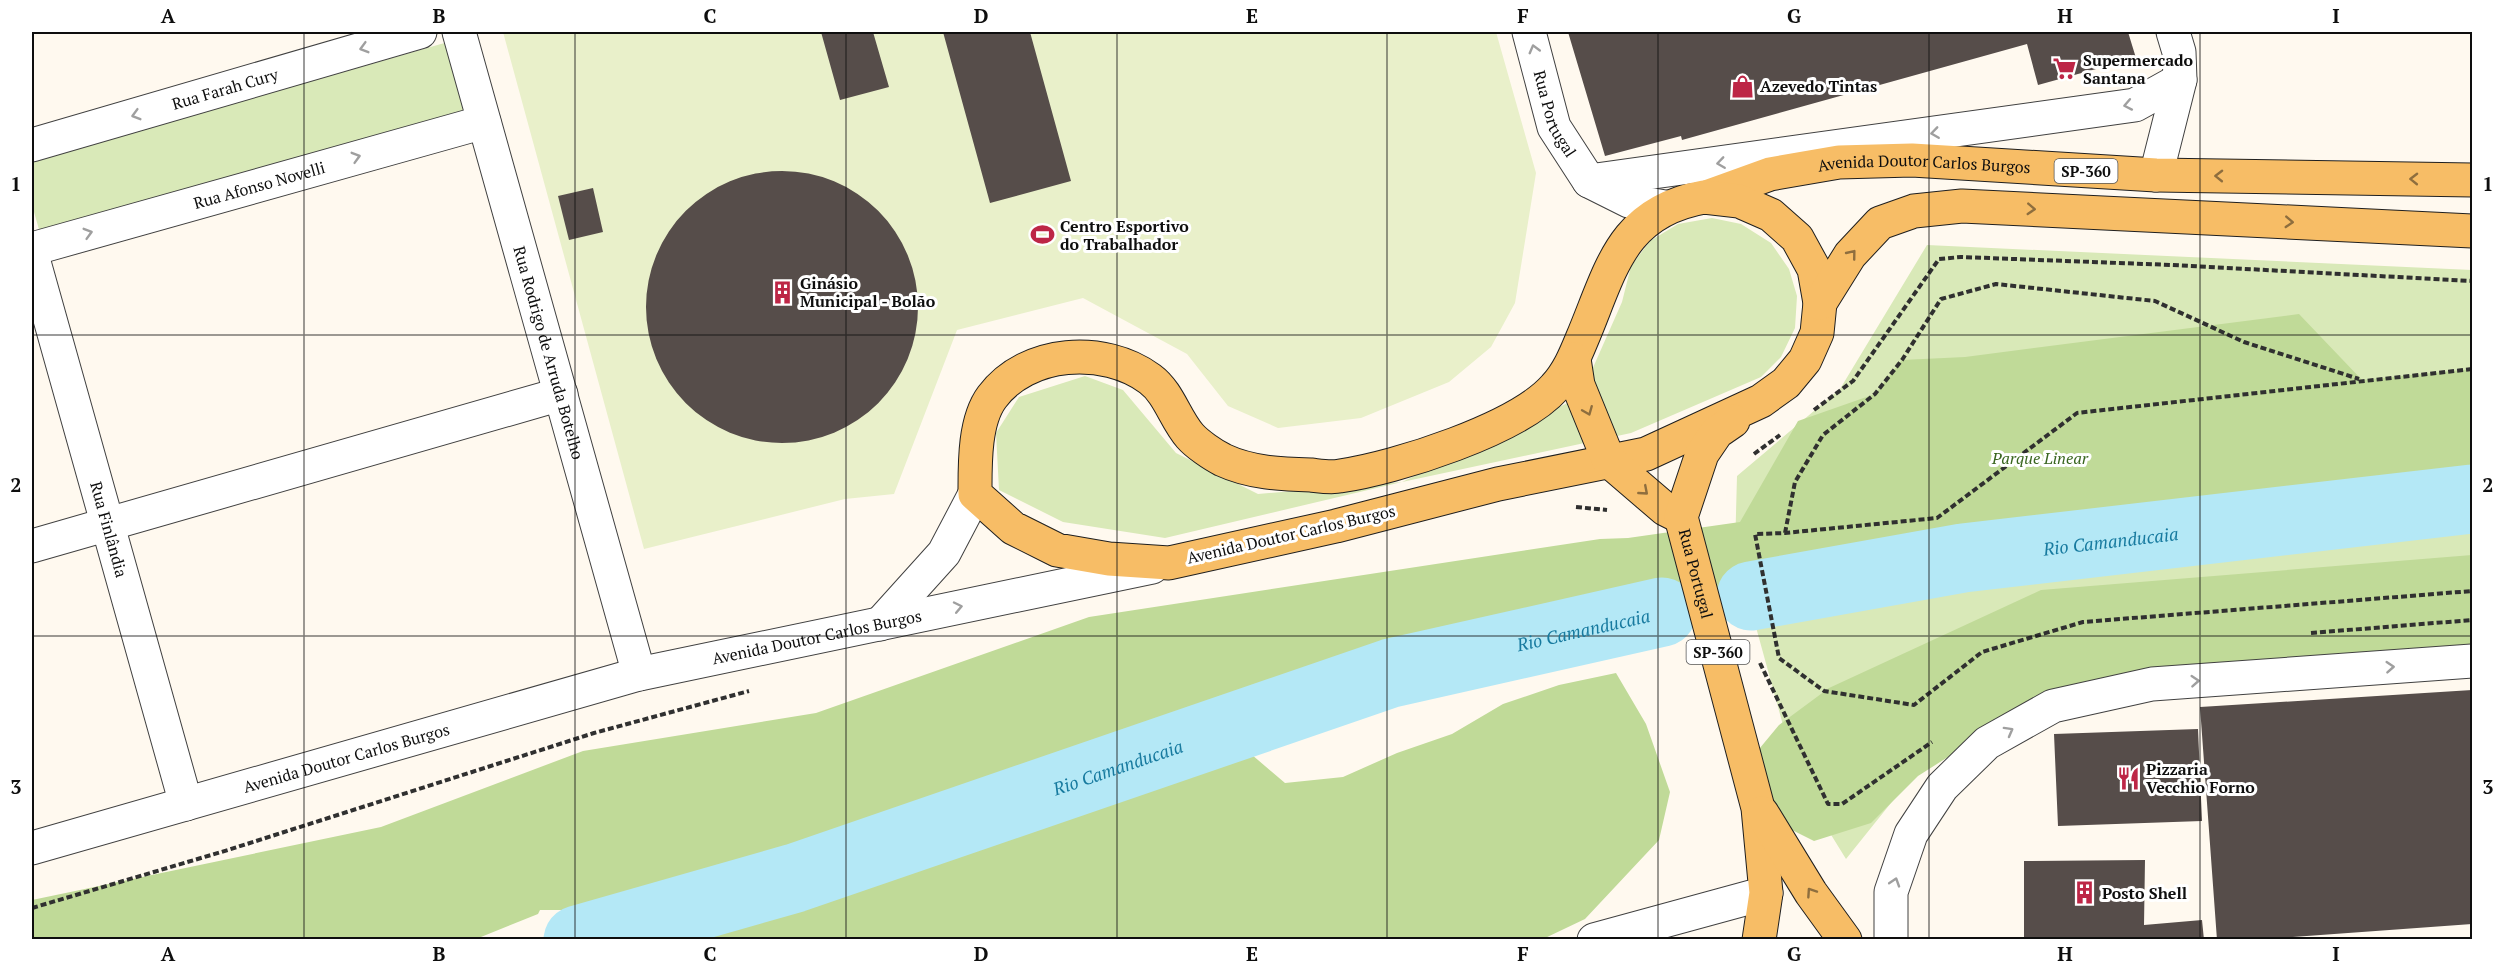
<svg xmlns="http://www.w3.org/2000/svg" width="2504" height="971" font-family="'PT Serif',serif">
<style>
.green{fill:#d9e9b8}
.forest{fill:#c0da98}
.pitch{fill:#e9f0ca}
.lines{fill:none;stroke-linecap:round;stroke-linejoin:round}
.river{stroke:#b4e8f6;stroke-width:69}
.building{fill:#564d4a}
.minor-casing{stroke:#414141;stroke-width:35}
.major-casing{stroke:#1f1f1f;stroke-width:35}
.path{stroke:#303030;stroke-width:4;stroke-dasharray:6 3;stroke-linecap:butt}
.minor{stroke:#fff;stroke-width:33}
.major{stroke:#f7bd66;stroke-width:33}
.oneway{stroke:#9f9f9f}
.oneway2{stroke:#8e6e3e}
.grid{fill:none;stroke:#0e0e0e;stroke-width:1.5;stroke-opacity:0.55}
.labels{text-anchor:middle;dominant-baseline:central;stroke-width:6;stroke-linejoin:round;paint-order:stroke}
.shield{fill:#fff;stroke:#565656;stroke-width:1.5}
.shield-label{font-size:15px;font-weight:bold;fill:#0e0e0e}
.poi-label{font-size:16px;font-weight:bold;fill:#0e0e0e;stroke:#fff;text-anchor:start}
.street-label{font-size:16px;fill:#0e0e0e;stroke:#fff}
.park-label{font-size:16px;font-style:italic;fill:#38651e;stroke:#fff}
.water-label{font-size:18px;font-style:italic;fill:#177a9f;stroke:#fff}
.neatline{fill:none;stroke:#0e0e0e;stroke-width:2}
.grid-label{font-size:20px;text-anchor:middle;font-weight:bold;fill:#0e0e0e}
</style>
<rect width="100%" height="100%" fill="#fff9ef"/>
<path class="green" d="M448,42L468,111L40,233L32,205V161Z
M1712,218L1741,224L1771,243L1789,269L1797,296L1795,328L1781,357L1761,377L1631,433L1402,482L1165,538L1063,522L999,490L996,433L1019,397L1085,376L1123,390L1176,453L1258,494L1402,482L1580,397L1622,302L1631,266L1650,241L1678,224Z
M1927,245L2472,270V624L1984,687L1846,859L1799,783L1735,551L1737,476L1840,389Z"/>
<path class="forest" d="M2299,314L2362,380L2472,369V481L2023,545L2019,543L1963,561L1904,567H1843L1792,598L1737,616L1679,628L1497,624L1387,661L1336,691L1278,703L1238,743L1285,783L1343,777L1397,753L1452,734L1503,704L1559,685L1616,673L1646,724L1670,792L1659,840L1585,919L1543,939L631,940L601,910H540L538,914L476,939L32,940V900L381,827L583,751L816,713L1089,617L1600,539L1628,538L1740,522L1798,421L1875,394L1902,360L1965,357Z
M2472,555V677L2083,705L1970,743L1918,776L1871,823L1814,841L1758,813L1740,772L1779,725L1829,688L2041,590Z"/>
<path class="pitch" d="M503,32H1496L1536,173L1515,303L1491,347L1449,382L1361,418L1278,428L1228,406L1187,354L1083,298L957,330L894,494L845,499L644,549Z"/>
<g class="lines">
<g class="river">
<path id="s1" d="M1751,596L1963,558L2472,499"/>
<path id="s2" d="M578,940L795,878L1391,673L1662,612"/>
</g>
</g>
<path class="building" d="M821,32H873L889,87L840,100Z
M943,32H1030L1071,181L990,203Z
M1568,32H2128L2136,58L2038,85L2027,44L1682,140L1681,136L1605,156Z
M646 307a136 136 0 1 1 272 0a136 136 0 1 1-272 0Z
M593,188L603,232L569,240L558,196Z
M2472,690V924L2250,940H2217L2200,707Z
M2198,729L2202,821L2058,826L2054,734Z
M2145,860L2144,925L2202,920L2204,940H2024V861Z"/>
<g class="lines">
<defs>
<g id="minor">
<path id="s3" d="M459,32L639,674"/>
<path id="s4" d="M1529,32L1554,127L1589,181L1629,201L1665,207"/>
<path id="s5" d="M32,145L420,32"/>
<path d="M2156,175L2180,80L2179,52L2173,32"/>
<path d="M1589,181L2135,105L2180,80"/>
<path id="s6" d="M32,249L484,122"/>
<path id="s7" d="M32,255L186,804"/>
<path d="M32,546L561,394"/>
<path d="M880,624L944,553L975,494"/>
<path id="s8" d="M32,848L639,674L1152,567"/>
<path d="M1594,940L1766,893"/>
<path d="M1891,940V892L1911,834L1942,787L1987,743L2053,706L2152,684L2472,661"/>
</g>
<g id="major">
<path id="s9" d="M1709,196L1770,174L1839,162L1912,160L2156,175L2472,180"/>
<path d="M1704,197L1739,201L1771,215L1797,238L1814,269L1820,303L1817,333L1805,360L1786,383L1761,401L1646,454L1498,484L1336,526L1169,563L1109,559L1057,550L1013,528L975,494C975,465 974,421 992,397C1027,350 1104,345 1150,379C1169,393 1175,419 1190,436C1197,444 1213,455 1223,460C1251,473 1280,474 1311,475C1320,476 1331,478 1340,476C1396,468 1518,429 1555,387C1568,373 1575,356 1582,339C1611,271 1620,212 1704,197Z"/>
<path d="M1820,303L1850,255L1880,223L1914,211L1962,206L2472,231"/>
<path d="M1574,359L1578,385L1609,461L1665,509L1681,517"/>
<path id="s10" d="M1733,421L1717,432L1702,454L1681,517L1758,808L1766,893L1759,940"/>
<path d="M1762,813L1811,893L1845,940"/>
</g>
</defs>
<use href="#minor" class="minor-casing"/>
<use href="#major" class="major-casing"/>
<path class="path" d="M2472,369L2077,413L1937,518L1785,533L1755,534L1779,658L1824,691L1914,705L1982,652L2083,622L2472,591
M1814,410L1853,381L1939,259L1961,257L2172,265L2472,281
M1754,454L1780,435
M1576,507L1607,510
M1785,533L1795,482L1823,435L1875,394L1902,360L1941,299L1996,284L2155,301L2244,342L2359,379
M2311,633L2472,620
M1760,663L1828,804H1842L1932,742
M32,908L228,850L594,733L749,691"/>
<use href="#minor" class="minor"/>
<use href="#major" class="major"/>
</g>
<defs><path id="oneway-chevron" d="M-2-3.5L2.5 0L-2 3.5" fill="none" stroke-width="1.6" stroke-linecap="round" stroke-linejoin="round" transform="scale(1.5)"/></defs>
<g class="oneway">
<use href="#oneway-chevron" transform="translate(364 48) rotate(164)"/>
<use href="#oneway-chevron" transform="translate(1534 49) rotate(-105)"/>
<use href="#oneway-chevron" transform="translate(2128 105) rotate(169)"/>
<use href="#oneway-chevron" transform="translate(136 115) rotate(164)"/>
<use href="#oneway-chevron" transform="translate(1935 133) rotate(172)"/>
<use href="#oneway-chevron" transform="translate(356 157) rotate(-16)"/>
<use href="#oneway-chevron" transform="translate(1721 163) rotate(172)"/>
<use href="#oneway-chevron" transform="translate(88 233) rotate(-16)"/>
<use href="#oneway-chevron" transform="translate(958 607) rotate(-12)"/>
<use href="#oneway-chevron" transform="translate(2390 667) rotate(-4)"/>
<use href="#oneway-chevron" transform="translate(2195 681) rotate(-4)"/>
<use href="#oneway-chevron" transform="translate(2009 731) rotate(-29)"/>
<use href="#oneway-chevron" transform="translate(1895 882) rotate(-72)"/>
</g>
<g class="oneway2">
<use href="#oneway-chevron" transform="translate(2219 176) rotate(-179)"/>
<use href="#oneway-chevron" transform="translate(2414 179) rotate(-179)"/>
<use href="#oneway-chevron" transform="translate(2031 209) rotate(3)"/>
<use href="#oneway-chevron" transform="translate(2289 222) rotate(3)"/>
<use href="#oneway-chevron" transform="translate(1852 254) rotate(-51)"/>
<use href="#oneway-chevron" transform="translate(1588 411) rotate(68)"/>
<use href="#oneway-chevron" transform="translate(1644 491) rotate(41)"/>
<use href="#oneway-chevron" transform="translate(1811 892) rotate(-124)"/>
</g>
<path class="grid" d="M304,32V940M575,32V940M846,32V940M1117,32V940M1387,32V940M1658,32V940M1929,32V940M2200,32V940M32,335H2472M32,636H2472"/>
<defs>
<symbol id="supermarket-bare" viewBox="-9 -9 18 18"><path d="M-6-5.5h2.5l.6 2H6L4.5 2H-2.5L-4.4-4H-6ZM-1.5 3.2a1.3 1.3 0 1 0 .1 0ZM3 3.2a1.3 1.3 0 1 0 .1 0Z" fill="#bd2646" stroke="#fff" stroke-width="2.5" paint-order="stroke"/></symbol>
<symbol id="shop-bare" viewBox="-9 -9 18 18"><path d="M-5-2.5h2.3a2.7 3.5 0 0 1 5.4 0H5L5.5 6h-11ZM-1.5-2.5h3a1.5 2.3 0 0 0-3 0Z" fill="#bd2646" stroke="#fff" stroke-width="2.5" paint-order="stroke"/></symbol>
<symbol id="stadium-bare" viewBox="-9 -9 18 18"><path d="M0-5a6.5 5 0 1 0 0 10a6.5 5 0 1 0 0-10ZM-3.5-1.8h7v3.6h-7Z" fill="#bd2646" stroke="#fff" stroke-width="2.5" paint-order="stroke"/></symbol>
<symbol id="building-bare" viewBox="-9 -9 18 18"><path d="M-4-6H4V6H1V3H-1V6H-4ZM-2.5-4.3h1.7v1.8h-1.7ZM.8-4.3h1.7v1.8H.8ZM-2.5-1h1.7V.8h-1.7ZM.8-1h1.7V.8H.8Z" fill="#bd2646" stroke="#fff" stroke-width="2.5" paint-order="stroke"/></symbol>
<symbol id="restaurant-bare" viewBox="-9 -9 18 18"><path d="M-5-6h1v4h1v-4h1v4h1v-4h1v5L-1.5 .5V6h-2V.5L-5-1ZM5-6V6H3V1.5H1.5Q1.5-4 5-6Z" fill="#bd2646" stroke="#fff" stroke-width="2.5" paint-order="stroke"/></symbol>
</defs>
<g fill-rule="evenodd">
<use href="#supermarket-bare" x="2048" y="52" width="33" height="33"/>
<use href="#shop-bare" x="1726" y="70" width="33" height="33"/>
<use href="#stadium-bare" x="1026" y="218" width="33" height="33"/>
<use href="#building-bare" x="766" y="276" width="33" height="33"/>
<use href="#restaurant-bare" x="2112" y="762" width="33" height="33"/>
<use href="#building-bare" x="2068" y="876" width="33" height="33"/>
</g>
<g class="labels">
<g class="shield">
<rect x="2054.5" y="159" width="63" height="24" rx="4.5"/>
<rect x="1686.5" y="640" width="63" height="24" rx="4.5"/>
</g>
<g class="shield-label">
<text x="2086" y="171">SP-360</text>
<text x="1718" y="652">SP-360</text>
</g>
<g class="poi-label">
<text x="2083" y="60">Supermercado<tspan x="2083" dy="18">Santana</tspan></text>
<text x="1760" y="86">Azevedo Tintas</text>
<text x="1060" y="226">Centro Esportivo<tspan x="1060" dy="18">do Trabalhador</tspan></text>
<text x="800" y="283">Ginásio<tspan x="800" dy="18">Municipal - Bolão</tspan></text>
<text x="2146" y="769">Pizzaria<tspan x="2146" dy="18">Vecchio Forno</tspan></text>
<text x="2102" y="893">Posto Shell</text>
</g>
<g class="street-label">
<text stroke="none"><textPath href="#s5" startOffset="201">Rua Farah Cury</textPath></text>
<text stroke="none"><textPath href="#s4" startOffset="86">Rua Portugal</textPath></text>
<text stroke="none"><textPath href="#s9" startOffset="220">Avenida Doutor Carlos Burgos</textPath></text>
<text stroke="none"><textPath href="#s6" startOffset="236">Rua Afonso Novelli</textPath></text>
<text stroke="none"><textPath href="#s3" startOffset="333">Rua Rodrigo de Arruda Botelho</textPath></text>
<text stroke="none"><textPath href="#s7" startOffset="285">Rua Finlândia</textPath></text>
<text transform="translate(1291 534) rotate(-13)">Avenida Doutor Carlos Burgos</text>
<text stroke="none"><textPath href="#s10" startOffset="171">Rua Portugal</textPath></text>
<text stroke="none"><textPath href="#s8" startOffset="813">Avenida Doutor Carlos Burgos</textPath></text>
<text stroke="none"><textPath href="#s8" startOffset="327">Avenida Doutor Carlos Burgos</textPath></text>
</g>
<g class="park-label">
<text x="2040" y="458">Parque Linear</text>
</g>
<g class="water-label">
<text stroke="none"><textPath href="#s1" startOffset="364">Rio Camanducaia</textPath></text>
<text stroke="none"><textPath href="#s2" startOffset="1053">Rio Camanducaia</textPath></text>
<text stroke="none"><textPath href="#s2" startOffset="567">Rio Camanducaia</textPath></text>
</g>
</g>
<rect width="2504" height="971" fill="none" stroke="#ffffff" stroke-width="66"/>
<rect x="33" y="33" width="2438" height="905" class="neatline"/>
<g class="grid-label">
<text x="168" y="23">A</text>
<text x="439" y="23">B</text>
<text x="710" y="23">C</text>
<text x="981" y="23">D</text>
<text x="1252" y="23">E</text>
<text x="1523" y="23">F</text>
<text x="1794" y="23">G</text>
<text x="2065" y="23">H</text>
<text x="2336" y="23">I</text>
<text x="16" y="191">1</text>
<text x="2488" y="191">1</text>
<text x="16" y="492">2</text>
<text x="2488" y="492">2</text>
<text x="16" y="794">3</text>
<text x="2488" y="794">3</text>
<text x="168" y="961">A</text>
<text x="439" y="961">B</text>
<text x="710" y="961">C</text>
<text x="981" y="961">D</text>
<text x="1252" y="961">E</text>
<text x="1523" y="961">F</text>
<text x="1794" y="961">G</text>
<text x="2065" y="961">H</text>
<text x="2336" y="961">I</text>
</g>
</svg>
